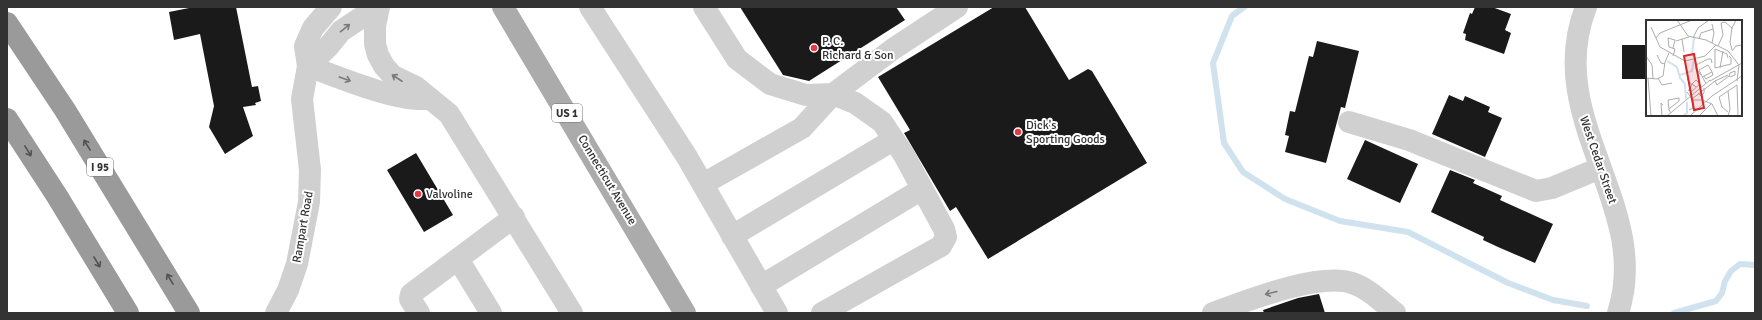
<svg xmlns="http://www.w3.org/2000/svg" width="1762" height="320" font-family="Signika,sans-serif">
<style>
.lines{fill:none;stroke-linecap:round;stroke-linejoin:round}
.stream{stroke:#cfe2ee;stroke-width:6}
.building{fill:#1a1a1a}
.minor{stroke:#d0d0d0;stroke-width:22}
.major{stroke:#ababab;stroke-width:22}
.highway{stroke:#9a9a9a;stroke-width:22}
.oneway{stroke:#7a7a7a}
.oneway2{stroke:#525252}
.poi-dot{fill:#e63946;stroke:#fff;stroke-width:1.5}
.labels{text-anchor:middle;dominant-baseline:central;stroke-width:4;stroke-linejoin:round;paint-order:stroke}
.shield{fill:#fff;stroke:#707070;stroke-width:1}
.shield-label{font-size:11px;font-weight:bold;fill:#333}
.poi-label{font-size:12px;fill:#333;stroke:#fff;text-anchor:start}
.street-label{font-size:12px;fill:#333;stroke:#fff}
.inset-river{fill:none;stroke:#cfe2ee;stroke-width:2}
.inset-road{fill:none;stroke:#adadad;stroke-width:1}
.view{fill:#d62828;fill-opacity:0.15;stroke:#d62828;stroke-width:2}
.inset-edge{fill:none;stroke:#333;stroke-width:2}
</style>
<rect width="100%" height="100%" fill="#fff"/>
<g class="lines">
<path class="stream" d="M1244,7L1232,16L1213,63L1224,143L1243,172L1285,199L1340,221L1408,232L1508,283L1553,300L1587,306
M1674,313L1716,301L1722,293L1725,281L1731,271L1740,264L1755,265"/>
</g>
<path class="building" d="M194,7H236L252,87L258,86L261,101L255,103L256,105L243,107L253,136L225,154L209,127L214,106L200,34L174,40L169,12Z
M740,7H896L905,20L809,81L783,75Z
M994,7H1025L1069,80L1088,69L1092,71L1147,163L988,259L956,207L950,211L904,133L910,130L878,77Z
M1475,7H1492L1511,14L1505,30L1511,33L1504,54L1465,40L1466,34L1463,33L1470,13L1472,14Z
M1317,41L1359,51L1345,108L1341,107L1326,163L1285,152L1289,136L1285,135L1290,111L1295,112L1309,56L1313,57Z
M1622,45H1647V79H1622Z
M1449,95L1463,101L1465,96L1490,107L1488,112L1502,118L1485,157L1432,134Z
M1365,140L1418,164L1400,203L1347,179Z
M416,153L453,215L424,232L387,170Z
M1450,170L1475,180L1473,183L1502,196L1500,200L1553,224L1535,263L1498,247L1483,240L1484,237L1431,212Z
M1319,294L1325,313H1264L1263,310L1298,298Z"/>
<g class="lines">
<path class="minor" d="M379,7L375,26V44L378,55L384,66L393,76L416,87L449,114L572,313
M590,7L687,157L777,313
M704,7L737,59L770,84L806,95L833,94L893,49L957,7
M1586,7C1542,119 1653,206 1618,313
M308,66C338,77 395,101 425,99
M308,66L328,47L341,31L377,7
M1349,122L1409,140L1536,191L1552,188L1600,168
M703,184L802,128L833,94L855,103L882,122L904,155L944,229L946,237L941,246L822,313
M732,236L893,140
M458,259L491,313
M761,286L922,189
M276,313L288,290L297,264L309,202L310,170L302,99L308,66L305,46L313,28L331,7
M419,313L410,299L411,294L514,217
M1213,313C1246,301 1319,272 1352,283C1368,288 1382,302 1395,313"/>
<path class="major" d="M503,7L685,313"/>
<path class="highway" d="M7,23L65,110L189,313
M7,119L57,196L128,313"/>
</g>
<defs><path id="oneway-shaft" d="M-6 0H5M1.5-3L5.5 0L1.5 3" fill="none" stroke-width="1.6" stroke-linecap="round" stroke-linejoin="round"/></defs>
<g class="oneway">
<use href="#oneway-shaft" transform="translate(345 28) rotate(-39)"/>
<use href="#oneway-shaft" transform="translate(397 78) rotate(-147)"/>
<use href="#oneway-shaft" transform="translate(345 79) rotate(20)"/>
<use href="#oneway-shaft" transform="translate(1271 293) rotate(166)"/>
</g>
<g class="oneway2">
<use href="#oneway-shaft" transform="translate(87 145) rotate(-122)"/>
<use href="#oneway-shaft" transform="translate(28 151) rotate(58)"/>
<use href="#oneway-shaft" transform="translate(97 262) rotate(59)"/>
<use href="#oneway-shaft" transform="translate(170 279) rotate(-121)"/>
</g>
<g class="poi-dot">
<circle cx="814" cy="48" r="4"/>
<circle cx="1018" cy="132" r="4"/>
<circle cx="418" cy="194" r="4"/>
</g>
<g class="labels">
<g class="shield">
<rect x="552" y="104" width="30" height="18" rx="3"/>
<rect x="87" y="158" width="26" height="18" rx="3"/>
</g>
<g class="shield-label">
<text x="567" y="113">US 1</text>
<text x="100" y="167">I 95</text>
</g>
<g class="poi-label">
<text x="822" y="41">P. C.<tspan x="822" dy="14">Richard &amp; Son</tspan></text>
<text x="1026" y="125">Dick's<tspan x="1026" dy="14">Sporting Goods</tspan></text>
<text x="426" y="194">Valvoline</text>
</g>
<g class="street-label">
<text transform="translate(1598 160) rotate(71)">West Cedar Street</text>
<text transform="translate(607 180) rotate(59)">Connecticut Avenue</text>
<text transform="translate(303 227) rotate(-80)">Rampart Road</text>
</g>
</g>
<g transform="translate(1646 20)">
<rect width="96" height="96" fill="#fff"/>
<path class="inset-river" d="M48,37L46,34L48,18M21,41L31,47L34,58L39,64L40,79M34,55L46,51L48,39M37,96L41,93V82"/>
<path class="inset-road" d="M31,0L42,16L60,20L82,31L93,45M66,4L68,13L66,23M5,7L14,27L39,41L59,36L70,25M10,18L14,13L46,0M47,18L52,8L63,0M36,19L38,32M53,19L55,13L67,9M30,21L43,17M72,26L77,15L75,3L79,2L86,8M27,28L29,20L22,18L23,27L29,29L27,36M86,30L84,22L86,8L90,0M86,31L90,26L96,25M11,35L15,43L19,44M0,36L6,45L7,59M82,38L81,34L69,29V48L85,44V38L83,36M74,48L77,31M55,55L50,49V45L62,39H65L66,43M82,55L69,61L71,65L83,56M58,56L60,59L67,55L66,52M56,57L66,52L62,45L53,50L59,62L60,63M83,57L84,53L89,51V55L84,57M0,58L11,59L17,56L19,42L23,33M2,58L5,96M12,58L16,65L26,63M41,59L46,65L42,71M64,61L96,43M91,61L93,45M91,65L92,96M43,70L45,72L54,64L50,60L46,64L50,67M82,71L84,89L82,96M41,72L47,80H56L66,84L72,96M52,73L55,76L58,73V68M46,79L69,61M23,89L33,81V78L22,80L23,89V90L25,93M43,90L47,88V80M82,92L76,87L73,77L91,65M16,96L15,83L17,85M21,96L64,60M44,96L66,76L96,56M53,96L65,84"/>
<path class="view" d="M48,34L58,88L48,90L38,36Z"/>
<rect width="96" height="96" class="inset-edge"/>
</g>
<rect width="1762" height="320" fill="none" stroke="#333333" stroke-width="16"/>
</svg>
